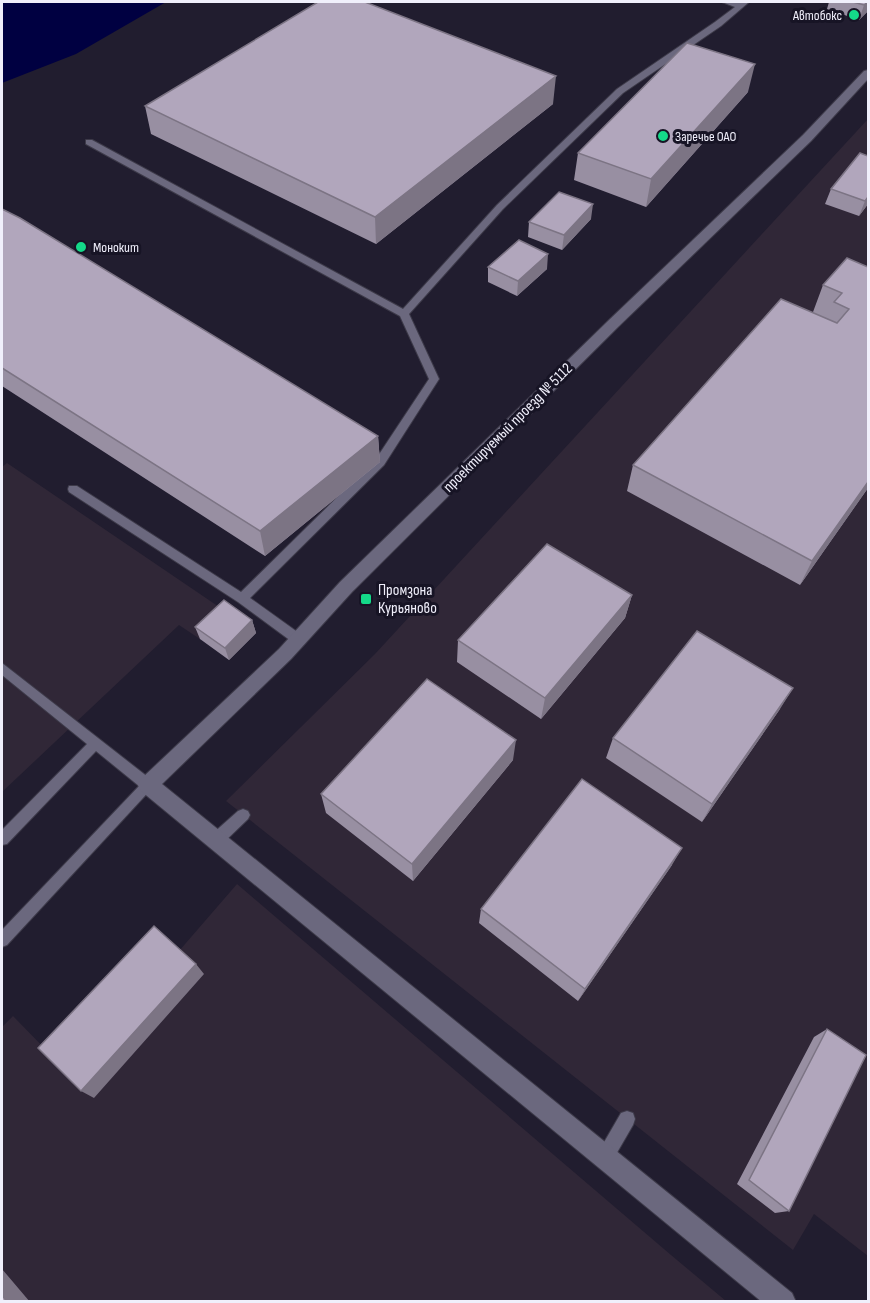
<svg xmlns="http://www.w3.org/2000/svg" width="870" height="1303" font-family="'Sofia Sans Condensed',sans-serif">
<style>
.industrial{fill:#302737}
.water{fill:#000041}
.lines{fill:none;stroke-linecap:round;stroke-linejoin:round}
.lane-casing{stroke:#3d3a49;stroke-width:2}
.street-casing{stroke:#3d3a49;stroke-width:2}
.lane{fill:#6b687e;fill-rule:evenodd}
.street{fill:#6b687e;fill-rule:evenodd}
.wall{fill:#988fa2}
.shaded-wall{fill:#7c7484}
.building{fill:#b1a6bc;stroke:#7c7484;stroke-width:1.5}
.poi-dot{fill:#14d989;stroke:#171425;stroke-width:2}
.labels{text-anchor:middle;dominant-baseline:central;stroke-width:6;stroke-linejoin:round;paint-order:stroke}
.far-poi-label{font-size:14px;fill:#f0effb;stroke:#171425;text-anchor:start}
.street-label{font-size:16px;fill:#f0effb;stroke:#171425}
.poi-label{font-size:16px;fill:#f0effb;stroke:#171425;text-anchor:start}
</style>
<rect width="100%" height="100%" fill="#211d2f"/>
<path class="industrial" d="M868,119V1256L814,1214L793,1250L226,801L375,654Z
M7,463L228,613L200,639L179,625L2,792V467Z
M237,884L671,1255L726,1301H2V1027L13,1016L52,1056L179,951Z"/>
<path class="water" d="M2,2H166L76,54L2,83Z"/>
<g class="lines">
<defs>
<path id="lane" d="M722,2H749L721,26L623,93L503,209L409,314L439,379L384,465L250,598L303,636L305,640L303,644H295L238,602L69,492L68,489L69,486H77L241,592L376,459L429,379L400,316L86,144V140H92L403,309L497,205L617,89L715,22L735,7Z
M2,663L153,781L155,785L7,945L2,947V930L139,786L96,751L7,844L2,845V830L87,744L2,675Z
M243,809L248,811L250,815L248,819L221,845L216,846L211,845L209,840L211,835L238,811Z
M627,1111L633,1113L635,1119L633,1125L611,1163L605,1165L599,1163L597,1157L599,1151L621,1113Z"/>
<path id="street" d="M868,70V79L811,141L618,327L352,592L291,659L162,784L792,1293L796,1302H762L141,791L138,785L141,779L279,649L340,582L608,321L803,135L864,71Z"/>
</defs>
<use href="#lane" class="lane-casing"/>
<use href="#street" class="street-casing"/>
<use href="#lane" class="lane"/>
<use href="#street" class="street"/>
</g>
<path class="wall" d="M829,2H868V11L859,20L827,9Z
M748,92L646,207L574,180L578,153Z
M553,104L376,244L151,134L145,106Z
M868,156V204L859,216L825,204L831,189Z
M2,209L378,436L380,462L265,556L2,386Z
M591,219L562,250L528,237L529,222Z
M847,258L868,488L800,585L627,491L633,465L813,312L823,285Z
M488,267L547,269L517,296L488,282Z
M632,595L625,618L541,719L457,662L458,640Z
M252,620L256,633L229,660L200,639L195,627Z
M780,709L702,822L606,758L613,738Z
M513,760L413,881L326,813L321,794Z
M672,865L578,1001L479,923L481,909Z
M827,1029L789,1211L775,1213L737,1184L814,1037Z"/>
<path class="shaded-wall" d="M868,2V11L859,20L864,5Z
M755,64L748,92L646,207L651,179Z
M556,76L553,104L376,244L375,217Z
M868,197V204L859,216L865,201Z
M593,204L591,219L562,250L564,235Z
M548,254L547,269L517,296L518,281Z
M378,436L380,462L265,556L260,531Z
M868,482V488L800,585L812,561Z
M632,595L625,618L541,719L545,698Z
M252,620L256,633L229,660L225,648Z
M793,688L780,709L702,822L712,804Z
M516,740L513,760L413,881L412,864Z
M682,848L672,865L578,1001L585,989Z
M196,964L204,974L94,1098L81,1091Z
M2,1269L30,1302H7L2,1295Z"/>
<path class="building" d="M318,2H365L556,76L375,217L145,106Z
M853,2H868L864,5Z
M687,43L755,64L651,179L578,153Z
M860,153L868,156V197L865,201L831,189Z
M559,192L593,204L564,235L529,222Z
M2,209L20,218L378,436L260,531L2,368Z
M519,240L548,254L518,281L488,267Z
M847,258L868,267V482L812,561L633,465L781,299L837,323L849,309L834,302L842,293L823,285Z
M547,544L632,595L545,698L458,640Z
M224,600L252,620L225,648L195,627Z
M697,631L793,688L712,804L613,738Z
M427,679L516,740L412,864L321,794Z
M582,779L682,848L585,989L481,909Z
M154,926L196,964L81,1091L38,1048Z
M827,1029L866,1055L789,1211L749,1180Z
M2,1295L7,1302H2Z"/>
<g class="poi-dot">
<circle cx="854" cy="15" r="6"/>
<circle cx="663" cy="136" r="6"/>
<circle cx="81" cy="247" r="6"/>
<rect x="360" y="593" width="12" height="12" rx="3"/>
</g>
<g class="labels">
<g class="far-poi-label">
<text x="842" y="15" text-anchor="end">Автобокс</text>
<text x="675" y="136">Заречье ОАО</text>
<text x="93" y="247">Монокит</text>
</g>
<g class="street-label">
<text transform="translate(508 428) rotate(-45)">проектируемый проезд № 5112</text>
</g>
<g class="poi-label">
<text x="378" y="590">Промзона<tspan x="378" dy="18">Курьяново</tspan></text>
</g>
</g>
<rect width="870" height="1303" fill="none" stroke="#f0effb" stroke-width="6"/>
</svg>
